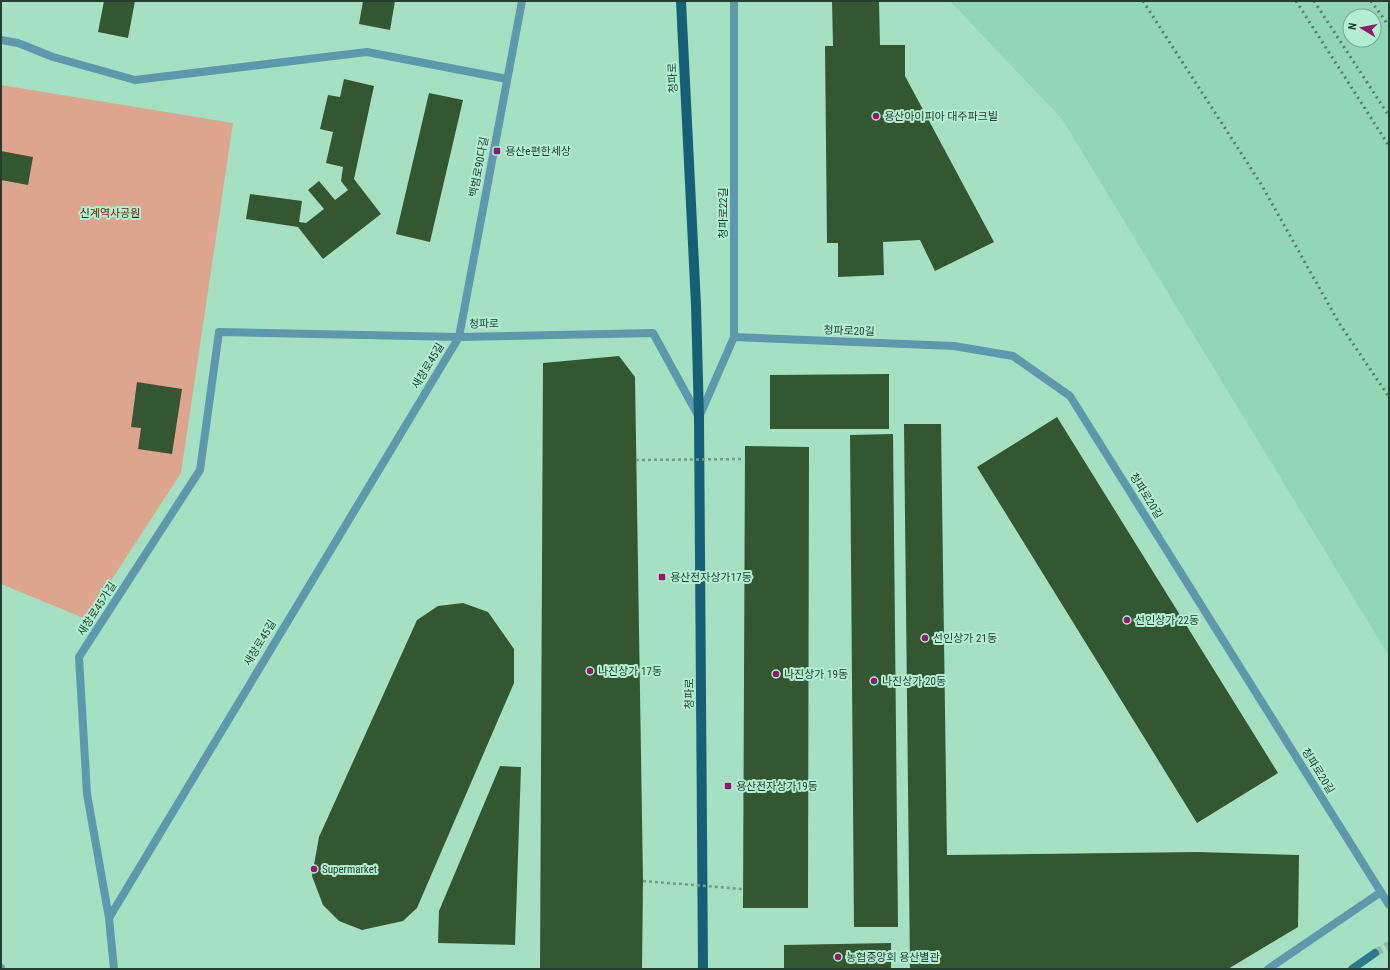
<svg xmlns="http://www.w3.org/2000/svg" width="1390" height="970" font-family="'Roboto Condensed','Noto Sans KR',sans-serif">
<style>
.built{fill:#92d6b5;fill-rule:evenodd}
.green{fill:#dea58e}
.building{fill:#345732}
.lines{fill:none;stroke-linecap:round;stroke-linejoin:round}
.secondary-tunnel{stroke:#8cc0a6;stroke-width:8;stroke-dasharray:8 4;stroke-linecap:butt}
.lane{stroke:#5e98ad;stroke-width:8}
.street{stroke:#5e98ad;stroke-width:8}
.secondary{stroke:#2c7891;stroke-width:8}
.primary{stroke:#166077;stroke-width:10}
.rail{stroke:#587e6b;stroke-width:3;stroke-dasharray:2 4;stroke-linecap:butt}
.path-bridge{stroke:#719e88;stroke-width:2.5;stroke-dasharray:3 3;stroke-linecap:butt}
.poi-dot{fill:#941670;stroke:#b2eed0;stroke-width:1.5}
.labels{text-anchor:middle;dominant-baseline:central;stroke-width:4;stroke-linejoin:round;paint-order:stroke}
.street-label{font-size:11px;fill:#263e32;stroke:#b2eed0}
.poi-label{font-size:11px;fill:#263e32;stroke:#b2eed0;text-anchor:start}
.park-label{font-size:11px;fill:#602304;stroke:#b2eed0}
</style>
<rect width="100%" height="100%" fill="#a5e0c3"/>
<path class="built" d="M950,1H1389V656L1062,119ZM1350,16H1374V40H1350Z"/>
<path class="green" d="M1,85L233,123L181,473L86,619L1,584Z"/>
<path class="building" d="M104,1H135L128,38L98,32Z
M363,1H395L390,30L359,24Z
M832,1H879L880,45H905V76L994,242L935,271L920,240L883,242L884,275L838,277V243H827L825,46H833Z
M344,79L374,86L354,179L381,214L323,259L298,227L246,219L250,194L302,201L299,222L306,223L324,209L308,190L319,181L335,200L348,190L341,181L343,167L326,163L333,132L320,129L328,95L340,97Z
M429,93L463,100L430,242L396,234Z
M1,151L33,157L28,185L1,180Z
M619,356L635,377L643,881L642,969H540L543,363Z
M889,374V429H770V375Z
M137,382L182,389L172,454L138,449L141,428L131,427Z
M1057,417L1278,773L1197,823L977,467Z
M904,424H941L947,855L1198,852L1299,855L1298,927L1228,969H910Z
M893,434L898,927H854L850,435Z
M745,446L809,447L808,908H743Z
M463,603L488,612L514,649V683L417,908L403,921L362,930L339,921L323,905L312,876L319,837L417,620L438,606Z
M500,766L521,767L515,945L438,943L439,911Z
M891,943V969H784V945Z"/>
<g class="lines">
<path class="secondary-tunnel" d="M1375,953L1389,945"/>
<path class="lane" d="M1,40L18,43L53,57L135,80L367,52L507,79
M1268,969L1381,892"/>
<path class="street" d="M734,337L954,346L1013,356L1070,396L1389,905
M700,415L734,337V1
M109,918L87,794L79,657L200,470L219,332L459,337L653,333L699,417
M1,968V969
M114,969L109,918L459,337L522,1"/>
<path class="secondary" d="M1352,969L1375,953"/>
<path class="primary" d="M681,1L696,305L699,418L703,969"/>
<path class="rail" d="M1143,1L1261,184L1339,323L1389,397
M1296,1L1389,146
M1314,1L1389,116
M1371,1L1389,26"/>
<path class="path-bridge" d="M636,460L744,459
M643,881L743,889"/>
</g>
<g class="poi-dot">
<circle cx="876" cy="116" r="4"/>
<rect x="493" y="147" width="8" height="8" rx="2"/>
<rect x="658" y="573" width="8" height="8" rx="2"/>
<circle cx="1127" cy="620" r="4"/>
<circle cx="925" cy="638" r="4"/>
<circle cx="590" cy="671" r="4"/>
<circle cx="776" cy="674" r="4"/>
<circle cx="874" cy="681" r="4"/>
<rect x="724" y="782" width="8" height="8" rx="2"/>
<circle cx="314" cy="869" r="4"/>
<circle cx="838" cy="957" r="4"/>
</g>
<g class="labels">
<g class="street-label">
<text transform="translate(673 78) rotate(-93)">청파로</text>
<text transform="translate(479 167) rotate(-79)">백범로90다길</text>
<text transform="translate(723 213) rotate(-90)">청파로22길</text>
<text transform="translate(484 324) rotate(-1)">청파로</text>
<text transform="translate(849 331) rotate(2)">청파로20길</text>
<text transform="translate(428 366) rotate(-59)">새창로45길</text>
<text transform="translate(1146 496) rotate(58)">청파로20길</text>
<text transform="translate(97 609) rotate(-57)">새창로45가길</text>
<text transform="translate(260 643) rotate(-59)">새창로45길</text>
<text transform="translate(689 694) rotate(-90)">청파로</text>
<text transform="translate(1318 771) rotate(58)">청파로20길</text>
</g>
<g class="poi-label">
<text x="884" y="116">용산아이피아 대주파크빌</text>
<text x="505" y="151">용산e편한세상</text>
<text x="670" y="577">용산전자상가17동</text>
<text x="1135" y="620">선인상가 22동</text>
<text x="933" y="638">선인상가 21동</text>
<text x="598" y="671">나진상가 17동</text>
<text x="784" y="674">나진상가 19동</text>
<text x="882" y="681">나진상가 20동</text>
<text x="736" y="786">용산전자상가19동</text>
<text x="322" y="869">Supermarket</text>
<text x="846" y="957">농협중앙회 용산별관</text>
</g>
<g class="park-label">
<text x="110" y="213">신계역사공원</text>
</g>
</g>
<rect width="1390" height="970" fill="none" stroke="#263e32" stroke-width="4"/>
<g transform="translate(1362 28) rotate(280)"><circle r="19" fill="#b2eed0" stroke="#7aa891"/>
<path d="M0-3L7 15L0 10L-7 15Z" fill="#941670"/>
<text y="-6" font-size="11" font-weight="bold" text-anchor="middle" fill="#263e32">N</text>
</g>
</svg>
